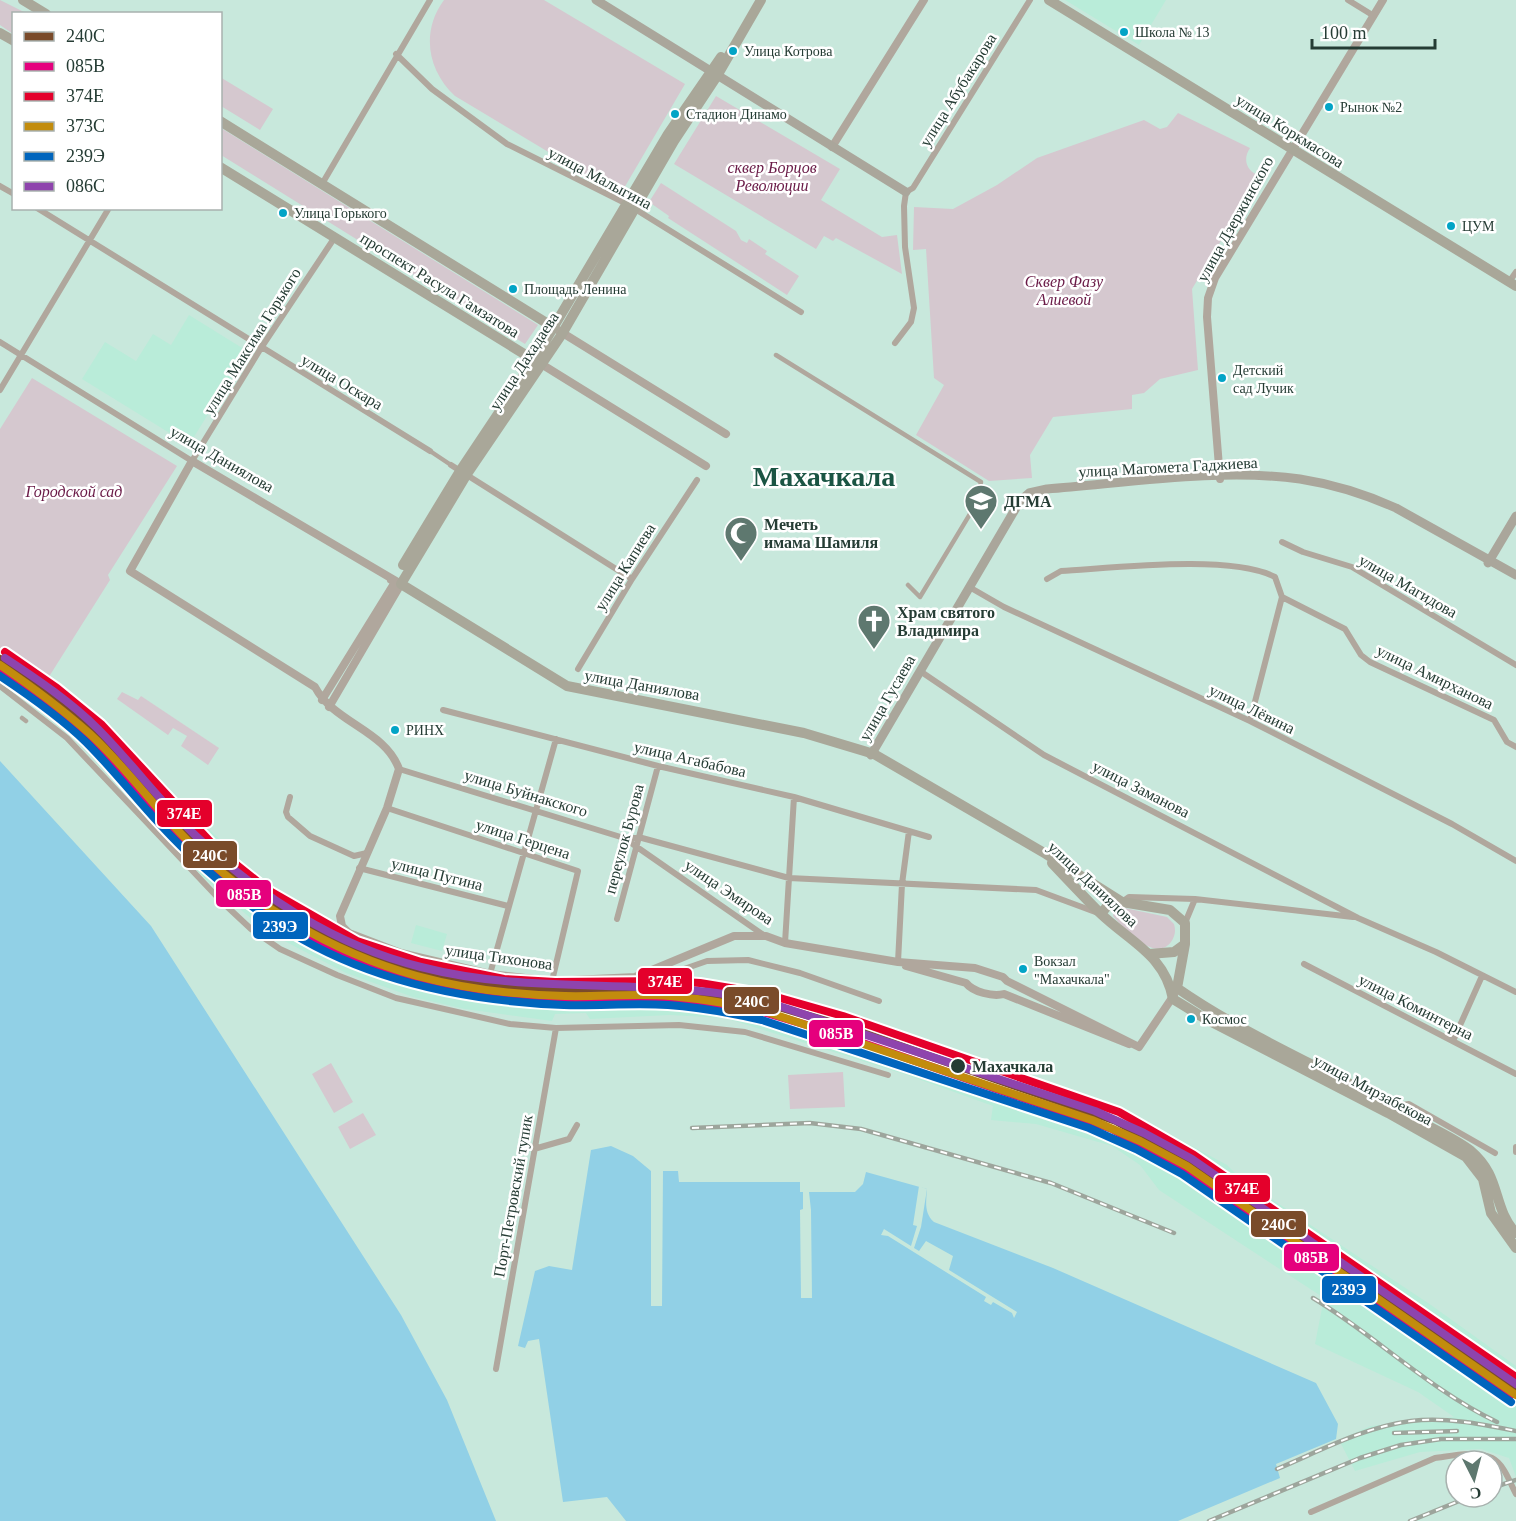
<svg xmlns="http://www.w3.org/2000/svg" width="1516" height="1521" font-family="'Times New Roman',serif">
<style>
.built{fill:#b9ecd9}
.green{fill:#d5c8cf}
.water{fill:#91d0e6}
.pier{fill:#c8e8dc}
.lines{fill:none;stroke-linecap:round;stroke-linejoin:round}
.pedestrian{stroke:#b0a79d;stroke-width:4.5}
.minor{stroke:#b0a79d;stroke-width:6}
.tertiary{stroke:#b0a79d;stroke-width:8}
.secondary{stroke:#aaa69b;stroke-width:9}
.primary{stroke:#a9a799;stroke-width:10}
.rail-casing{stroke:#9da59c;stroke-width:4.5}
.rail{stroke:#fff;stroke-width:2;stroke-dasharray:7;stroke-linecap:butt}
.rail-1-casing{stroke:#fff;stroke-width:12}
.rail-2-casing{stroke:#fff;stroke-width:12}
.rail-3-casing{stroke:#fff;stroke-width:12}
.rail-4-casing{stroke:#fff;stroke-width:12}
.rail-5-casing{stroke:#fff;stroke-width:12}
.rail-6-casing{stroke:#fff;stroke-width:12}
.rail-1{stroke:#7a4b2a;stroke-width:8}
.rail-2{stroke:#e5007d;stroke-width:8}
.rail-3{stroke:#e4002b;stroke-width:8}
.rail-4{stroke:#c28c0d;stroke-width:8}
.rail-5{stroke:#0065bd;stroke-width:8}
.rail-6{stroke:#8e44ad;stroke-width:8}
.bus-dot{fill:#02a4c6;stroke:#fff;stroke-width:2}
.stop-dot{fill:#253c34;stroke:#fff;stroke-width:2}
.labels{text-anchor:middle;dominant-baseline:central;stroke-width:5;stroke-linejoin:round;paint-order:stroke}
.bus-label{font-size:14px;fill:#253c34;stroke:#fff;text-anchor:start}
.street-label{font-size:16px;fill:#253c34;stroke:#fff}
.park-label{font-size:16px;font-style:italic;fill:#691946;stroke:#fff}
.poi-label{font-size:16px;font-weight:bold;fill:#253c34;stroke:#fff;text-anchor:start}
.stop-label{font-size:16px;font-weight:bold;fill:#253c34;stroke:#fff;text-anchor:start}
.town-label{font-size:28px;font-weight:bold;fill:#1a5443;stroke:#fff}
.line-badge{stroke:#fff;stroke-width:2}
.badge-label{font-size:16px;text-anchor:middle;font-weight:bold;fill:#fff}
</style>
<rect width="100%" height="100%" fill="#c8e8dc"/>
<path class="built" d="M1065,0H1166L1139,45Z
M189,315L247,351L189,445L82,379L105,342L136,361L153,334L171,345Z
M0,651L94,721L229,848L267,893L306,919L339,933L437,969L502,981L539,985L606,983L611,987L703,979L785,997L1003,1077L1009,1078L1013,1072L1096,1103L1160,1129L1227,1165L1240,1178L1431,1305L1516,1366V1477L1509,1458L1481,1449L1420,1452L1355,1471L1339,1440L1371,1426L1454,1417L1418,1392L1315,1344L1324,1298L1159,1190L1140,1165L1112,1146L1036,1124L991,1120L993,1106L907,1075L725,1018L670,1015L590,1019L586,1013L555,1014L552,1021L465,1009L413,997L346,973L267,932L207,881L73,732L0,677Z
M416,925L447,934L442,951L411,943Z"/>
<path class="green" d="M0,0L26,13L14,14L13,34L0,25Z
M444,0H544L685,84L620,195L455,96C427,70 421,31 444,0Z
M220,77L273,109L260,130L221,106Z
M716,96L840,169L821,200L882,237L897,235L902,274L836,238L833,241L824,236L816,249L674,164Z
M1178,113L1250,148C1242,160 1247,172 1260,176L1192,289L1198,370L1160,379L1144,393L1132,395V409L1053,417L1030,455L1032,478L989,481L916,435L944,385L934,378L926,249L913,250L914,207L953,209L997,185L1037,158L1144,120L1160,129L1167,127Z
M221,128L538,325L525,344L221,155Z
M661,183L736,231L741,240L747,243L749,239L767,251L765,254L799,276L787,295L668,218L669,216L649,202Z
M32,378L177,466L108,575L110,580L45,683L0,651V429Z
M122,692L138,700L141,696L219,748L208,765L181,746L187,736L173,728L168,735L117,699Z
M1120,907L1167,917L1174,924C1176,931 1175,936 1171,942C1155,963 1124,929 1113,916L1114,909Z
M331,1063L353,1102L334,1113L312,1074Z
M843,1072L845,1107L790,1109L788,1075Z
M363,1113L376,1135L350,1149L338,1127Z"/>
<path class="water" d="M0,761L151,926L401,1315L447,1400L496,1521H0Z
M611,1146L633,1156L651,1171H678L679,1182H800V1192H855L863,1184L866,1172L927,1189C926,1202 924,1213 934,1222L1053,1268L1316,1383L1338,1424L1336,1439L1276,1464L1280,1478L1178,1521H626L607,1497L563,1502L539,1339L528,1341L525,1348L518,1346L535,1271L549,1266L572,1270L591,1150Z"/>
<path class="pier" d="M651,1171H663L662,1306H651Z
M919,1186L927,1189L921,1227L914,1248L919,1251L926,1241L953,1256L949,1270L1017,1312L1014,1318L1012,1313L993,1302L991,1305L984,1301L986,1297L888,1236L881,1235L884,1229L911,1246L917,1226L913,1225Z
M803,1192H809L811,1210L812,1298H801L800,1210L803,1209Z"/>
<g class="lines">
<path class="pedestrian" d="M776,355L981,482L976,504L920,597L908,585
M430,451L451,465
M22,718L26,721"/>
<path class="minor" d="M1348,0L1374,16
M396,54L432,89L507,144L627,204L801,312
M322,184L430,0
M0,186L14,194
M37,208L430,451
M1509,282L1516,272
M0,342L192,461L261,348L335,237
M895,343L911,322L914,308L905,247L904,206L906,192L913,188L1030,0
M0,390L109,208
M451,465L632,579
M1282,542L1303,552L1352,567L1516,665
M1047,579L1061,571C1113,568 1231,554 1275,577L1282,597L1345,629L1361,655L1370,662L1494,720L1507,742L1516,747
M971,588L1004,607L1250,721L1452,824L1516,861
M578,669L632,579L697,480
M920,671L1044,755L1358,918L1436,952L1516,992
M0,686L67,738L221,901L251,929L280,949L337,975L396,998L510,1024L556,1028L679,1025L745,1032L888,1075
M443,710L658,766L794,797L929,837
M1250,721L1282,597
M399,769L624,838H642L789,878L1036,890L1098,913
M290,797L286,812L288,817L310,836L354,856L367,853
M387,808L578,871L552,981
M624,838L765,936
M359,868L508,906
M1122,902L1129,897L1195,899L1353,917
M617,919L658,766
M1185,923L1195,899
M785,943L794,797
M898,962L902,884L909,831
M1304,964L1516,1074
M645,973L661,977L707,961L748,960L800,973L879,1001
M490,974L556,739
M1453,1041L1482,976
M1395,1106L1409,1104L1495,1153
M1516,1147V1152
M534,1149L569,1139L577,1125
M496,1369L556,1028
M1311,1512L1435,1458C1451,1456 1476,1450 1492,1458C1504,1464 1510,1483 1516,1494"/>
<path class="tertiary" d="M832,147L924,0
M553,327L726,434
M538,362L706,466
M1220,479L1207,317L1208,298L1215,278L1383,0
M322,700L395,582L391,580
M329,707L401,584L192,461L130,571L315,687C334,723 385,730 399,769L387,808L340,916L342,926L349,933L401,953L490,974L552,981L635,977L734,936H766L785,943L898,962L975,968L1003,977L1007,981L1139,1047
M906,966L966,983C973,992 993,997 1004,994L1129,1044
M1139,1047L1174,995"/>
<path class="secondary" d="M596,0L906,192
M1488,563L1516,516
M871,755L1020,501L1029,493L1047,489C1126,483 1221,468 1300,479C1332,484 1367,495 1396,508L1516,575"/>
<path class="primary" d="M23,0L46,14
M761,0L717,76L674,141L562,334L467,474L401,584L567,686L804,733L874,754L1046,854L1122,902L1170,910L1185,923V944L1177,988C1249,1038 1331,1071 1408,1115C1428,1127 1453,1137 1471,1151C1502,1177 1492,1208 1516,1233
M1049,0L1516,286
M0,33L14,41
M220,121L553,327
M220,167L534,360
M403,565L460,471L534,360L668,134L721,57
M1052,863C1068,880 1084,897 1100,913C1130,942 1165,955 1173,999L1204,1018L1388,1113L1466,1157L1483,1179L1491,1213L1516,1248
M1101,914L1108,905L1122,902
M1149,954L1174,952L1185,944"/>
<defs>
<path id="rail" d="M0,673L46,703L88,738L162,820
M692,1128L810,1123L861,1129L1051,1183L1174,1233
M1313,1298C1376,1336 1430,1390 1497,1422
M1394,1433L1457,1431
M1277,1469C1320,1451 1364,1427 1411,1421C1447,1417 1481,1424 1516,1431
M1492,1488L1516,1480
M1209,1521L1360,1458L1401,1445L1441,1439H1516
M1410,1521L1469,1497"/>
</defs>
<use href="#rail" class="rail-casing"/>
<use href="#rail" class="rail"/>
<defs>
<path id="rail-1" d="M0,659L52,695L95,731L211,856L263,897L327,936L354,949L419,971L503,988L555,991L668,990L699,992L765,1003L840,1025L1116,1121L1189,1162L1516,1388"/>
<path id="rail-2" d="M0,670L47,702L89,738L205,863L258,905L322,944L350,957L417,980L501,997L555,1000L668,999L763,1012L837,1034L1112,1129L1184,1170L1511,1395"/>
<path id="rail-3" d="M5,652L57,688L101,724L217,849L268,890L357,941L421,962L504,979L555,982L669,981L700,983L766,994L843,1016L1119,1112L1194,1155L1516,1377"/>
<path id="rail-4" d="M0,665C31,686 62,709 90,734C126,767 154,807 188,841C251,904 331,952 417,976C465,989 516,995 565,996C600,997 635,993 670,996C702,999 733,1004 764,1011L1092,1120L1140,1141L1187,1166L1516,1395"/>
<path id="rail-5" d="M0,676C30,696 60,717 86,742C120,776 149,816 184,849C213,877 245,903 279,925C362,980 466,1001 564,1005C598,1006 633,1003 668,1005C699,1007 731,1013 762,1020L1089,1128L1136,1149L1182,1174L1511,1402"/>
<path id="rail-6" d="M5,658C37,679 71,702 98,729C132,763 161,803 196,836C259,896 336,946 421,967C537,997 651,975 767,1002L1095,1111L1144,1133L1192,1159L1516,1384"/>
</defs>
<use href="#rail-1" class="rail-1-casing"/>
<use href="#rail-2" class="rail-2-casing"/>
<use href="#rail-3" class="rail-3-casing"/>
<use href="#rail-4" class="rail-4-casing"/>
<use href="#rail-5" class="rail-5-casing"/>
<use href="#rail-6" class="rail-6-casing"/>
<use href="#rail-1" class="rail-1"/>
<use href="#rail-2" class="rail-2"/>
<use href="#rail-3" class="rail-3"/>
<use href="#rail-4" class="rail-4"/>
<use href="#rail-5" class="rail-5"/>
<use href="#rail-6" class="rail-6"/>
</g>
<defs>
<symbol id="university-pin" viewBox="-11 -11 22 30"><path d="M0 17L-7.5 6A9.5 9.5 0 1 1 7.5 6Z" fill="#5e786f" stroke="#fff"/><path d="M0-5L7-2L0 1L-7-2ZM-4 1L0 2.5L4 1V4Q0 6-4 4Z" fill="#fff"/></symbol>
<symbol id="mosque-pin" viewBox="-11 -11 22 30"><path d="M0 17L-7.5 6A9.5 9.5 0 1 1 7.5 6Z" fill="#5e786f" stroke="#fff"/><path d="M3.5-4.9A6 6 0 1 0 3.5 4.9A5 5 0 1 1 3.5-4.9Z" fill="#fff"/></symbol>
<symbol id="church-pin" viewBox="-11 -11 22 30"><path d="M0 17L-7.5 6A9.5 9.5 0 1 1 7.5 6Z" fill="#5e786f" stroke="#fff"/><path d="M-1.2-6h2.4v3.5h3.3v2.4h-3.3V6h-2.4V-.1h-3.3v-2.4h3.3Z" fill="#fff"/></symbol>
</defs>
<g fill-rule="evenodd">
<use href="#university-pin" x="962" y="482" width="38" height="52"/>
<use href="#mosque-pin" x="722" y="514" width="38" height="52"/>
<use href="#church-pin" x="855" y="602" width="38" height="52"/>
</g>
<g class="bus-dot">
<circle cx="1124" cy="32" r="5"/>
<circle cx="733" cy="51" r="5"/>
<circle cx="1329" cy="107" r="5"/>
<circle cx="675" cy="114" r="5"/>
<circle cx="283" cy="213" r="5"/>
<circle cx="1451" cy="226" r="5"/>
<circle cx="513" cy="289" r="5"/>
<circle cx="1222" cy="378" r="5"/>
<circle cx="395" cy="730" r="5"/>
<circle cx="1023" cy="969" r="5"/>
<circle cx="1191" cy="1019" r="5"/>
</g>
<circle class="stop-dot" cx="958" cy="1066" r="8"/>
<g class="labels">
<g class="bus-label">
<text x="1135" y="32">Школа № 13</text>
<text x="744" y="51">Улица Котрова</text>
<text x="1340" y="107">Рынок №2</text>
<text x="686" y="114">Стадион Динамо</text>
<text x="294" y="213">Улица Горького</text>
<text x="1462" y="226">ЦУМ</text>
<text x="524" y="289">Площадь Ленина</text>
<text x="1233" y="370">Детский<tspan x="1233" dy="18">сад Лучик</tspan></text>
<text x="406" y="730">РИНХ</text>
<text x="1034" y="961">Вокзал<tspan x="1034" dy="18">"Махачкала"</tspan></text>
<text x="1202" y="1019">Космос</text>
</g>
<g class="street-label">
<text transform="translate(958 90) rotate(-58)">улица Абубакарова</text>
<text transform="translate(1290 131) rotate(32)">улица Коркмасова</text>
<text transform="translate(600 178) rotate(28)">улица Малыгина</text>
<text transform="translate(1235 219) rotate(-61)">улица Дзержинского</text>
<text transform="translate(440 285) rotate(32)">проспект Расула Гамзатова</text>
<text transform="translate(252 341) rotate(-58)">улица Максима Горького</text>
<text transform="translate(524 361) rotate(-57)">улица Дахадаева</text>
<text transform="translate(342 382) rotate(31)">улица Оскара</text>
<text transform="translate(222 459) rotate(30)">улица Даниялова</text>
<text transform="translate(1168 467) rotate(-3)">улица Магомета Гаджиева</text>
<text transform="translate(625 567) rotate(-58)">улица Капиева</text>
<text transform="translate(1408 586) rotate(30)">улица Магидова</text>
<text transform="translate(1435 677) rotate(26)">улица Амирханова</text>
<text transform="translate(642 685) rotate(10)">улица Даниялова</text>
<text transform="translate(887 698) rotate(-60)">улица Гусаева</text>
<text transform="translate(1252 709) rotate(26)">улица Лёвина</text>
<text transform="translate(690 759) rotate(13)">улица Агабабова</text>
<text transform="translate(1141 789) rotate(27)">улица Заманова</text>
<text transform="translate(526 793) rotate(17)">улица Буйнакского</text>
<text transform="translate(523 839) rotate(18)">улица Герцена</text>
<text transform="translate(624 839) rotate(-75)">переулок Бурова</text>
<text transform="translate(437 874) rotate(14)">улица Пугина</text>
<text transform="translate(1093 884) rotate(43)">улица Даниялова</text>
<text transform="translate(729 892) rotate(34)">улица Эмирова</text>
<text transform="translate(499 957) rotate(8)">улица Тихонова</text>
<text transform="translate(1416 1007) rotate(27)">улица Коминтерна</text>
<text transform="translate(1373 1090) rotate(28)">улица Мирзабекова</text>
<text transform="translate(513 1196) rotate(-80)">Порт-Петровский тупик</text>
</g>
<g class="park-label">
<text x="772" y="167">сквер Борцов<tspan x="772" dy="18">Революции</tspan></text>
<text x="1064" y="281">Сквер Фазу<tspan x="1064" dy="18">Алиевой</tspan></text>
<text x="74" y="491">Городской сад</text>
</g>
<g class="poi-label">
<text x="1004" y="501">ДГМА</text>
<text x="764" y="524">Мечеть<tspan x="764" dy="18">имама Шамиля</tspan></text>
<text x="897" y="612">Храм святого<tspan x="897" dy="18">Владимира</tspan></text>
</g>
<g class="stop-label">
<text x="972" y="1066">Махачкала</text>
</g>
<g class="town-label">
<text x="824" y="476">Махачкала</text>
</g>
</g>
<g class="line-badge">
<rect x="156" y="799" width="57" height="29" rx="6" fill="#e4002b"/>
<rect x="182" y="840" width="56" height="29" rx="6" fill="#7a4b2a"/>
<rect x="215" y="879" width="57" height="29" rx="6" fill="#e5007d"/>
<rect x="252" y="911" width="57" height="29" rx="6" fill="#0065bd"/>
<rect x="637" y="967" width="56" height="28" rx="6" fill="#e4002b"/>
<rect x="723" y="986" width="57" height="29" rx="6" fill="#7a4b2a"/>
<rect x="808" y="1019" width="56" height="29" rx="6" fill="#e5007d"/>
<rect x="1214" y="1174" width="57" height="29" rx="6" fill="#e4002b"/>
<rect x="1250" y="1210" width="57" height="28" rx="6" fill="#7a4b2a"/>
<rect x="1283" y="1243" width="57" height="29" rx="6" fill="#e5007d"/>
<rect x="1321" y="1275" width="56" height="29" rx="6" fill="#0065bd"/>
</g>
<g class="badge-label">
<text x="184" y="819">374Е</text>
<text x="210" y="861">240С</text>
<text x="244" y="900">085В</text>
<text x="280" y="932">239Э</text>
<text x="665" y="987">374Е</text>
<text x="752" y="1007">240С</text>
<text x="836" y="1039">085В</text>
<text x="1242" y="1194">374Е</text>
<text x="1279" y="1230">240С</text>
<text x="1311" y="1263">085В</text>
<text x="1349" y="1295">239Э</text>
</g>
<rect x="12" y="12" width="210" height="198" fill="#ffffff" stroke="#a8b1ae" stroke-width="1.5"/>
<rect x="24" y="32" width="30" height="9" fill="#7a4b2a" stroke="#a8b1ae" stroke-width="1.5"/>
<text x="66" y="42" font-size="18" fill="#253c34">240С</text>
<rect x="24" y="62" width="30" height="9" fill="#e5007d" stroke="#a8b1ae" stroke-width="1.5"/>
<text x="66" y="72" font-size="18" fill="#253c34">085В</text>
<rect x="24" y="92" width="30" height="9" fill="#e4002b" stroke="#a8b1ae" stroke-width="1.5"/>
<text x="66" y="102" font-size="18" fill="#253c34">374Е</text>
<rect x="24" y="122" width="30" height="9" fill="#c28c0d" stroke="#a8b1ae" stroke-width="1.5"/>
<text x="66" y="132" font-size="18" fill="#253c34">373C</text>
<rect x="24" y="152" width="30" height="9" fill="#0065bd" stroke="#a8b1ae" stroke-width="1.5"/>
<text x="66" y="162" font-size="18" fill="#253c34">239Э</text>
<rect x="24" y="182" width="30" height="9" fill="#8e44ad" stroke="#a8b1ae" stroke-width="1.5"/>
<text x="66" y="192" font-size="18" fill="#253c34">086С</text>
<g transform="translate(1474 1479) rotate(174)"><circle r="28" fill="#ffffff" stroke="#a8b1ae" stroke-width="1.5"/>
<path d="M0-4.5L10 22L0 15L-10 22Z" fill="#5e786f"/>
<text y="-9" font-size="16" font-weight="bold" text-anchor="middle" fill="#253c34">С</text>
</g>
<path d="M1312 39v9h123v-9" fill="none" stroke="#253c34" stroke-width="3"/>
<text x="1321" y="39" font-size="18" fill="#253c34" stroke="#ffffff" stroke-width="4.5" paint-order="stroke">100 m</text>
</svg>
